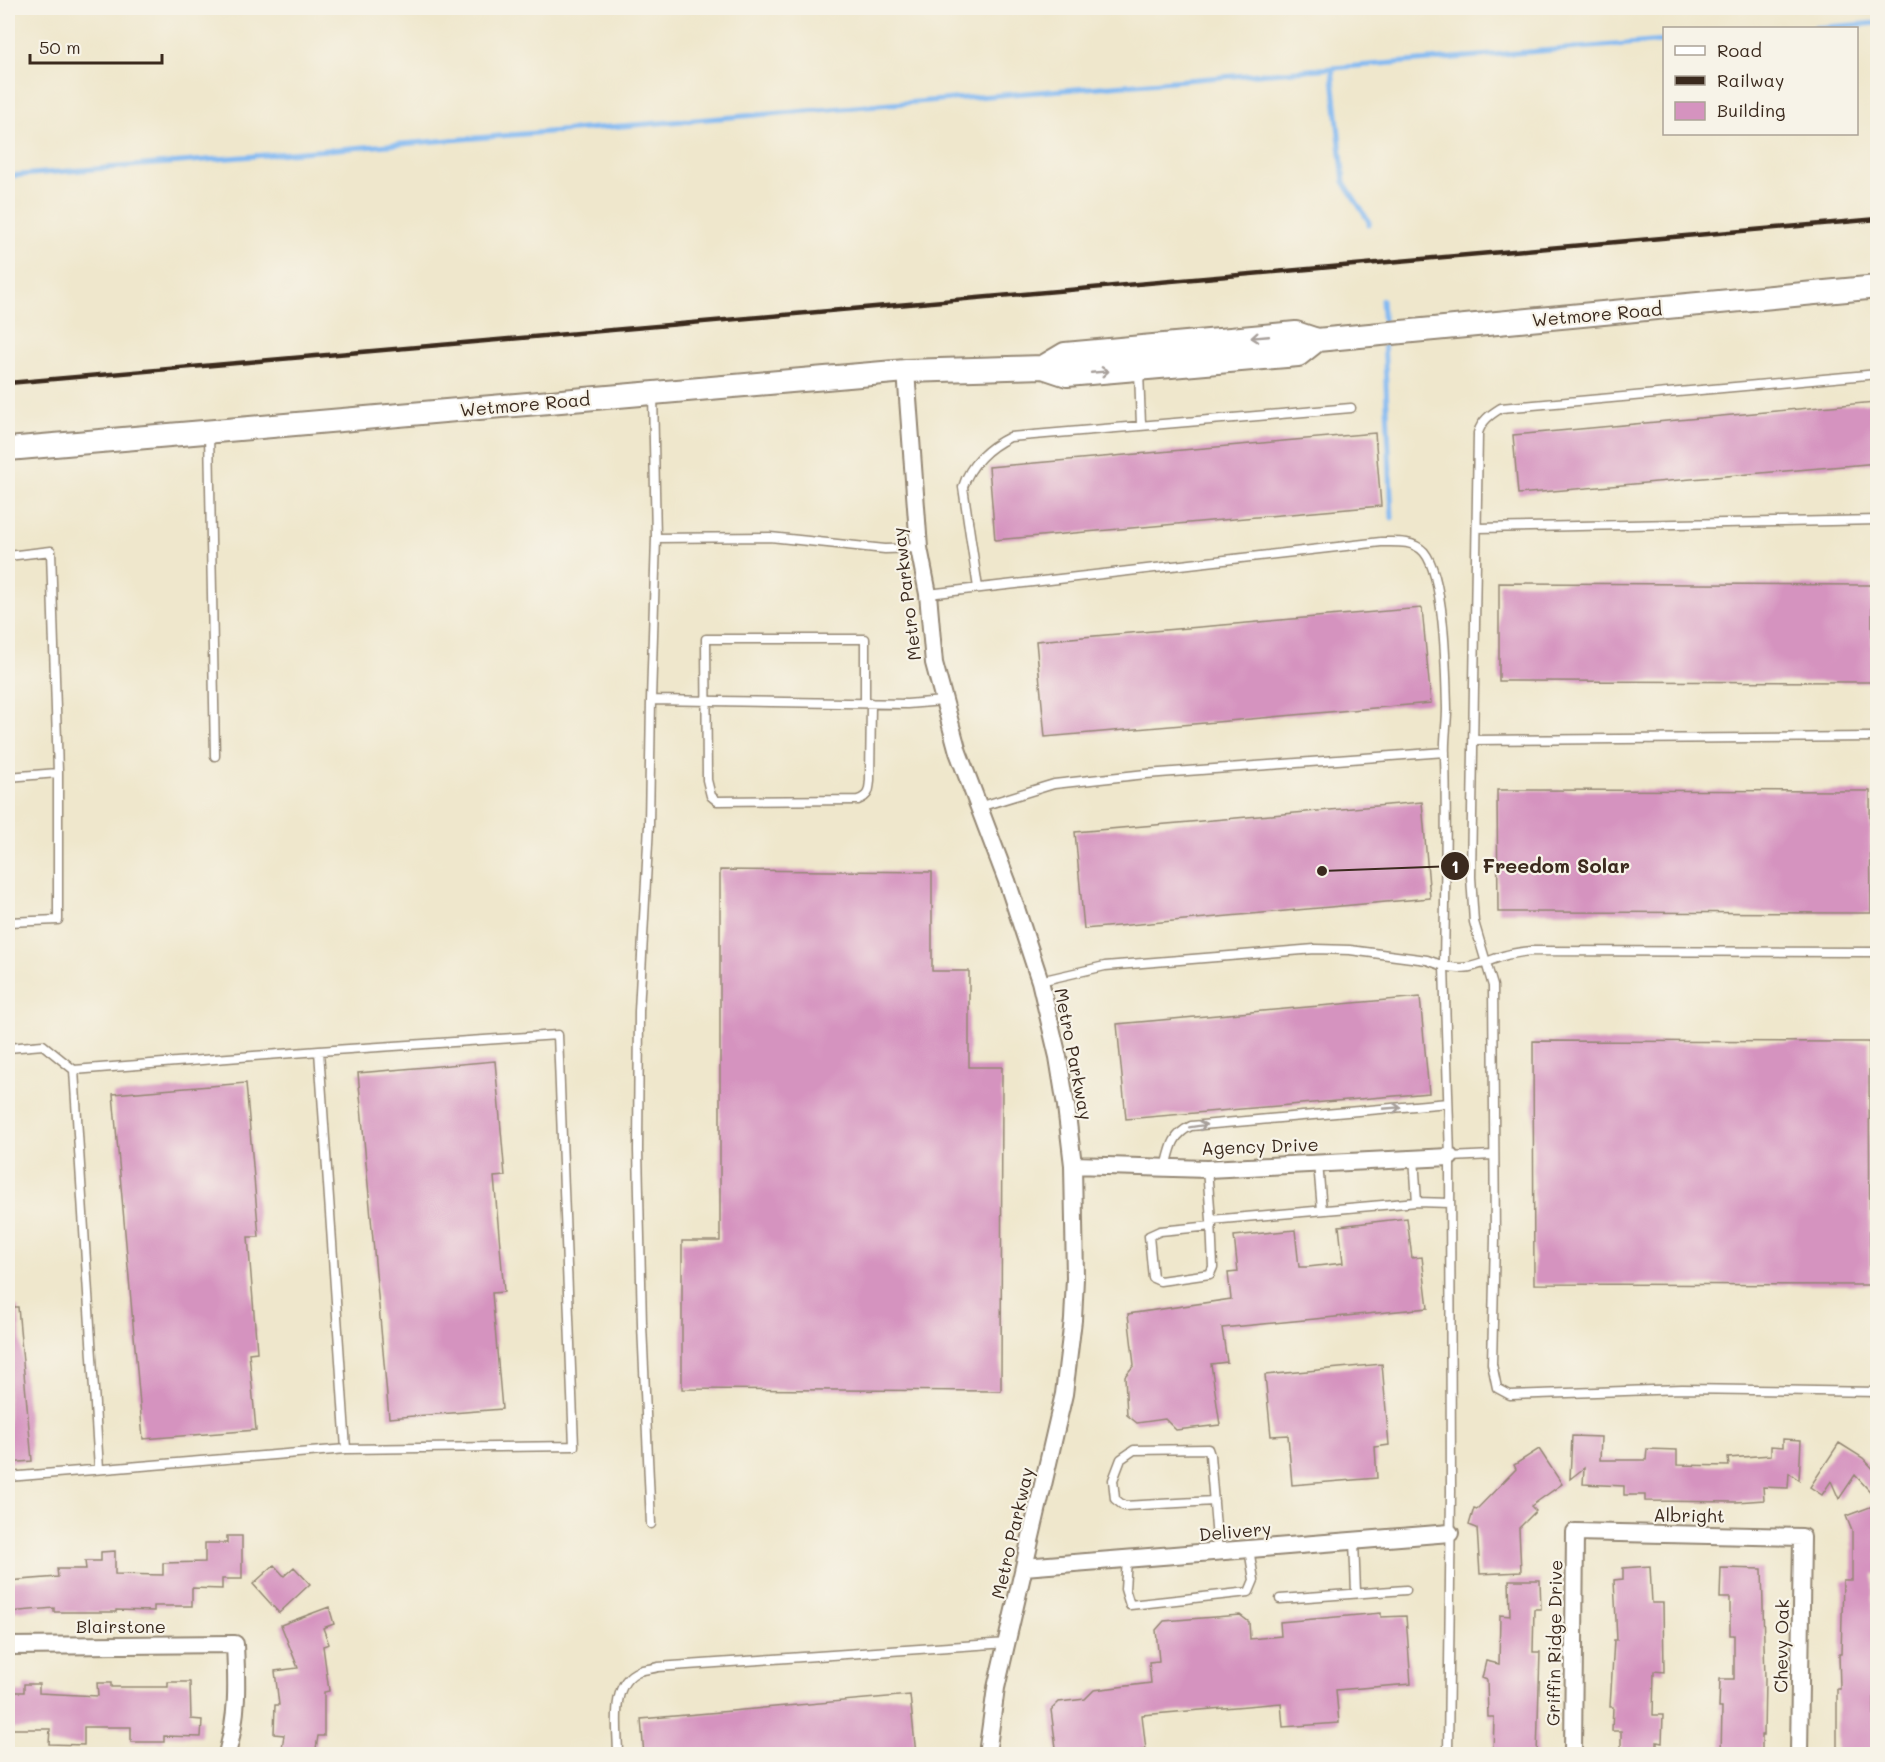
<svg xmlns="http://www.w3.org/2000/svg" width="1885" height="1762" font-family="Mali,sans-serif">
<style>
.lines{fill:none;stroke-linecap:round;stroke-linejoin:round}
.stream{stroke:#82b9f2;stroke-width:5}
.building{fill:#d593bf}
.lane-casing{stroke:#958875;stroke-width:11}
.street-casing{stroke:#958875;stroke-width:20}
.secondary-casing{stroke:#958875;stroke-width:26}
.lane{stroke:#fff;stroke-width:8}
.street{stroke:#fff;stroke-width:16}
.secondary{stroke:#fff;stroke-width:22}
.rail{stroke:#3b2a1e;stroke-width:4.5}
.oneway{stroke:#a79f9a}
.labels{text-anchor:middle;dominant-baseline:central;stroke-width:4.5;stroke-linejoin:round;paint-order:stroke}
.street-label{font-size:18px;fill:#3b2a1e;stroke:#f7f3e8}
.leader{fill:none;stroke:#3b2a1e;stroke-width:2}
.callout-dot{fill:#3b2a1e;stroke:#f7f3e8;stroke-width:2}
.mark-label{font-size:18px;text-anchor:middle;font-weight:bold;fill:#fff}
.callout-label{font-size:20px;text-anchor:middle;font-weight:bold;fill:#3b2a1e;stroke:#f7f3e8;stroke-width:4.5;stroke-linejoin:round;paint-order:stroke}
</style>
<rect width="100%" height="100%" fill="#f7f3e8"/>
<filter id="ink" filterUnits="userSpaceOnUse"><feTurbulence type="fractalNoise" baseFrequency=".0167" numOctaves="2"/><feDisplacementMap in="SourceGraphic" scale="12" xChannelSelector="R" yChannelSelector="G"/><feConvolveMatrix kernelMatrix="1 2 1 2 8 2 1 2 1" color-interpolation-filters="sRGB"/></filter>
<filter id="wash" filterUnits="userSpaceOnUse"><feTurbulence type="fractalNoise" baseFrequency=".008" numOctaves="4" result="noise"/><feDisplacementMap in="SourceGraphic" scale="24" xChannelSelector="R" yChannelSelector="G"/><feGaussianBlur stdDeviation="1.35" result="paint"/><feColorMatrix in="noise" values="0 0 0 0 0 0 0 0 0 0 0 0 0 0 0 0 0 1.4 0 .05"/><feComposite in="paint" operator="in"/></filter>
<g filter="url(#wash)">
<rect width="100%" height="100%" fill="#efe7cc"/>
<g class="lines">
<path class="stream" d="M1814,28L1878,23
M1332,68L1344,182L1369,222V225
M8,176L1664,41
M1382,300L1384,328
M1384,340L1392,518"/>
</g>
<g id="blocks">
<path class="building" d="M1875,402L1878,463L1518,494L1513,435Z
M1375,433L1381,506L995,540L989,467Z
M1499,583L1872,585V682L1499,681Z
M1422,608L1431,703L1045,737L1036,641Z
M1497,790L1870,791L1871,913L1498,912Z
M1422,802L1430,898L1084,929L1075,832Z
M720,870L932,872V971H969V1067H1002L1001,1391L682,1389V1241H720Z
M1420,997L1429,1093L1126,1119L1117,1024Z
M1533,1041L1869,1042L1870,1285L1534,1284Z
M495,1061L505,1176L494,1177L504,1292L492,1293L502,1409L389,1418L358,1073Z
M246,1083L259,1237H248L257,1352L249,1353L256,1430L143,1439L113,1094Z
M1407,1218L1412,1258L1422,1257L1428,1308L1222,1328L1227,1362L1211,1364L1220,1425L1176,1430L1165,1419L1137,1423L1127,1415L1125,1376L1134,1365L1128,1314L1231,1299L1228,1273L1238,1272L1234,1236L1295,1230L1299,1267H1308L1343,1263L1339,1226Z
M8,1307H18L32,1461L8,1463Z
M1382,1364L1389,1445L1375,1447L1377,1478L1292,1485L1288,1435L1271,1436L1265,1375Z
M1572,1436L1601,1437L1600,1460H1646L1647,1449L1677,1450V1465L1729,1466L1728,1458L1771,1455V1446L1783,1447V1439L1801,1440L1799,1480L1789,1473L1788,1488L1763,1487L1764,1500L1736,1502L1645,1501V1495H1624V1486L1583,1484L1584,1468L1570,1479Z
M1839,1443L1863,1458L1878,1474V1500L1855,1475L1839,1499L1831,1481L1822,1495L1810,1487Z
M1539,1449L1562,1484L1531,1506L1536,1511L1519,1528L1521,1572L1480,1574L1477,1528L1469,1525L1474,1508L1477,1509L1516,1469L1514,1465Z
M1878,1504V1574H1873V1617H1878V1682H1874V1726L1878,1727V1755H1837V1689H1840L1839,1654H1841L1843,1580H1852V1531L1846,1516Z
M227,1536H242V1579H222V1589L192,1588V1606H154V1611L116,1610V1612H54V1608L8,1612V1581L58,1577L57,1569H86L85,1561H101V1552L115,1551V1574L163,1575V1563L205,1562V1543H227Z
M274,1565L284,1576L294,1567L310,1584L279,1613L253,1584Z
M1650,1566L1652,1603H1663L1664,1672L1654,1671L1653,1715H1663L1662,1743L1657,1742V1755H1621V1731H1612L1613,1707H1610L1614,1640H1617L1614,1580L1623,1579V1568Z
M1721,1568L1762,1569L1765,1679L1764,1735H1762V1755H1721L1722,1708H1719L1720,1679H1734V1635H1730V1598H1720Z
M1509,1580H1540L1541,1609H1534L1533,1652H1540L1537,1755H1493L1494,1717H1488L1487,1680L1482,1678L1486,1661L1499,1664L1500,1615L1510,1616Z
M329,1607L334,1624L323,1628L329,1644L323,1646L329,1691L324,1692V1736H318L315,1755H281L284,1735L274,1734L275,1705H279L275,1671L298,1668L281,1625Z
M1381,1613V1617L1406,1616L1411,1684L1336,1690L1339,1723L1283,1727L1281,1703L1142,1715L1146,1750L1127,1752V1755H1057L1051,1710L1059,1702L1085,1699L1094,1690L1151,1683L1149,1662L1159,1661L1156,1630L1164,1621L1240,1615L1249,1622L1250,1639L1281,1636L1280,1622Z
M168,1682H190L191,1719L202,1720L201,1737L164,1736V1742H131V1727H84V1745L49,1744L50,1729H9V1692H24V1684H39V1693L98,1696L97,1683H111V1687H168Z
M910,1695L916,1755H644L641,1719Z"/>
</g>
</g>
<g filter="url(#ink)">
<use href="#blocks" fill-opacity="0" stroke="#958875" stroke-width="1.5"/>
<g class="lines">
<defs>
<path id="lane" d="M1139,371L1141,425
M1878,374L1501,408C1490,415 1482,420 1478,433L1471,877L1474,922L1493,986L1495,1238L1492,1364L1497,1388L1510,1395L1682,1389L1878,1392
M209,432L215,756
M1477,528L1878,520
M656,538L770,537L885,549L919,548
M8,556L51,551L58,773L8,777
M978,588L963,487C970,464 989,447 1010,437L1351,408
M928,594L1381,542C1395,542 1413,540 1424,552C1445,577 1446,674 1447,709C1447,724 1444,740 1445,755C1447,825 1445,896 1444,966C1469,972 1481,963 1503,956C1512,953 1522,952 1531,951L1878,952
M651,700L907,704L943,701
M865,703V639H706L707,780L711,796L717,801L858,800C869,796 869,791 870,780L871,703
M1473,740L1878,737
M979,807L1054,784L1146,774L1445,752
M8,922L58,920V773
M1040,981L1105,966L1315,949L1350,950L1427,960L1444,966L1450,1157L1451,1491L1448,1754
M8,1048L43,1045L74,1070L319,1051L558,1035L574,1446L346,1449L8,1477
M319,1051L346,1449
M74,1070L99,1469
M1450,1157L1493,1155
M1318,1163L1322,1210
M1166,1168C1171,1148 1172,1135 1191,1126L1448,1103
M1207,1169L1211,1220L1417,1202L1414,1158
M1417,1202L1450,1203
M1211,1220L1213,1267L1210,1274L1160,1281L1153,1278L1149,1236L1160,1231L1212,1226
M1214,1501L1124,1506L1115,1499L1113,1480L1121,1459L1134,1450L1208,1449L1210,1455L1218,1552
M651,1524L642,1325L638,1150L639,1011L649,825L651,700L656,538L653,394
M1354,1541L1356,1592
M1127,1559L1125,1589L1130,1605L1249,1592L1254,1580L1249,1549
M1280,1599L1406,1590
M618,1754C618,1729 609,1683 639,1671C645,1669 652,1669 658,1667L1007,1643"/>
<path id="street" d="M906,371L919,548L928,594L934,663L958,752L1007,881L1040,981L1058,1057L1066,1106L1073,1165L1075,1278L1073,1320L1064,1394L996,1688L987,1754
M1073,1165L1207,1169L1450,1157
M1024,1567L1450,1533
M8,1646L235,1644C237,1687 238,1713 227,1754
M1573,1754L1575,1532L1802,1537L1799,1754"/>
<path id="secondary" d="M1043,367L1065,354L1296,333L1317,340L1878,287
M8,449L906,371L1043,367L1067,375L1298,355L1317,340"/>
</defs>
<use href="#lane" class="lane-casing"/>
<use href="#street" class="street-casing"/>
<use href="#secondary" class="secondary-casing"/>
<use href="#lane" class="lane"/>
<use href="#street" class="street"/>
<use href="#secondary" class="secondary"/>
<path class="rail" d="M8,383L1878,219"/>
</g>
<defs><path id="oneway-shaft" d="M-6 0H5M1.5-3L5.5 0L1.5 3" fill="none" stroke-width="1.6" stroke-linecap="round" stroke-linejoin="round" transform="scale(1.5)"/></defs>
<g class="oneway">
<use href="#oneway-shaft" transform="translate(1260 337) rotate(175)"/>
<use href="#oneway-shaft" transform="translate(1100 372) rotate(-5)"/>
<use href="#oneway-shaft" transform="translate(1392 1108) rotate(-5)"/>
<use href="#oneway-shaft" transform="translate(1198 1126) rotate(-9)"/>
</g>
</g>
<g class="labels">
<g class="street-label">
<text transform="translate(1597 314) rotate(-5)">Wetmore Road</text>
<text transform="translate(525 404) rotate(-5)">Wetmore Road</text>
<text transform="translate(906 594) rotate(-97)">Metro Parkway</text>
<text transform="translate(1074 1054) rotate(79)">Metro Parkway</text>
<text transform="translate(1260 1146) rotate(-2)">Agency Drive</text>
<text transform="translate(1689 1515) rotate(1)">Albright</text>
<text transform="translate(1235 1531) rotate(-5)">Delivery</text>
<text transform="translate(1012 1533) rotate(-77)">Metro Parkway</text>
<text x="121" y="1626">Blairstone</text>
<text transform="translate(1554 1643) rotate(-89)">Griffin Ridge Drive</text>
<text transform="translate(1781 1646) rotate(-89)">Chevy Oak</text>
</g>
</g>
<path class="leader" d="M1322 871L1455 866"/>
<g class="callout-dot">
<circle cx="1322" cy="871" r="6"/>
<circle cx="1455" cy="866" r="15"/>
</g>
<g class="mark-label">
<text x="1455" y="873">1</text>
</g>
<g class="callout-label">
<text x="1556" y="873">Freedom Solar</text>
</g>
<rect width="1885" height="1762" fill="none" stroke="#f7f3e8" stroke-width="30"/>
<rect x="1663" y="27" width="195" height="108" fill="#f7f3e8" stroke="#aca397" stroke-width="1.5"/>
<rect x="1675" y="46" width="30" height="9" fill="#ffffff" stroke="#aca397" stroke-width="1.5"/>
<text x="1717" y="57" font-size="18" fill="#3b2a1e">Road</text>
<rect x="1675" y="76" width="30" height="9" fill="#3b2a1e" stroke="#aca397" stroke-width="1.5"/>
<text x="1717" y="87" font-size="18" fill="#3b2a1e">Railway</text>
<rect x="1675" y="102" width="30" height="18" fill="#d593bf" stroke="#aca397" stroke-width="1.5"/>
<text x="1717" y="117" font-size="18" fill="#3b2a1e">Building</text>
<path d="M30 54v9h132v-9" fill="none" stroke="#3b2a1e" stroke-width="3"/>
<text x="39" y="54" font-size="18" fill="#3b2a1e" stroke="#f7f3e8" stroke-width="4.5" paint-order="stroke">50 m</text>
</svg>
